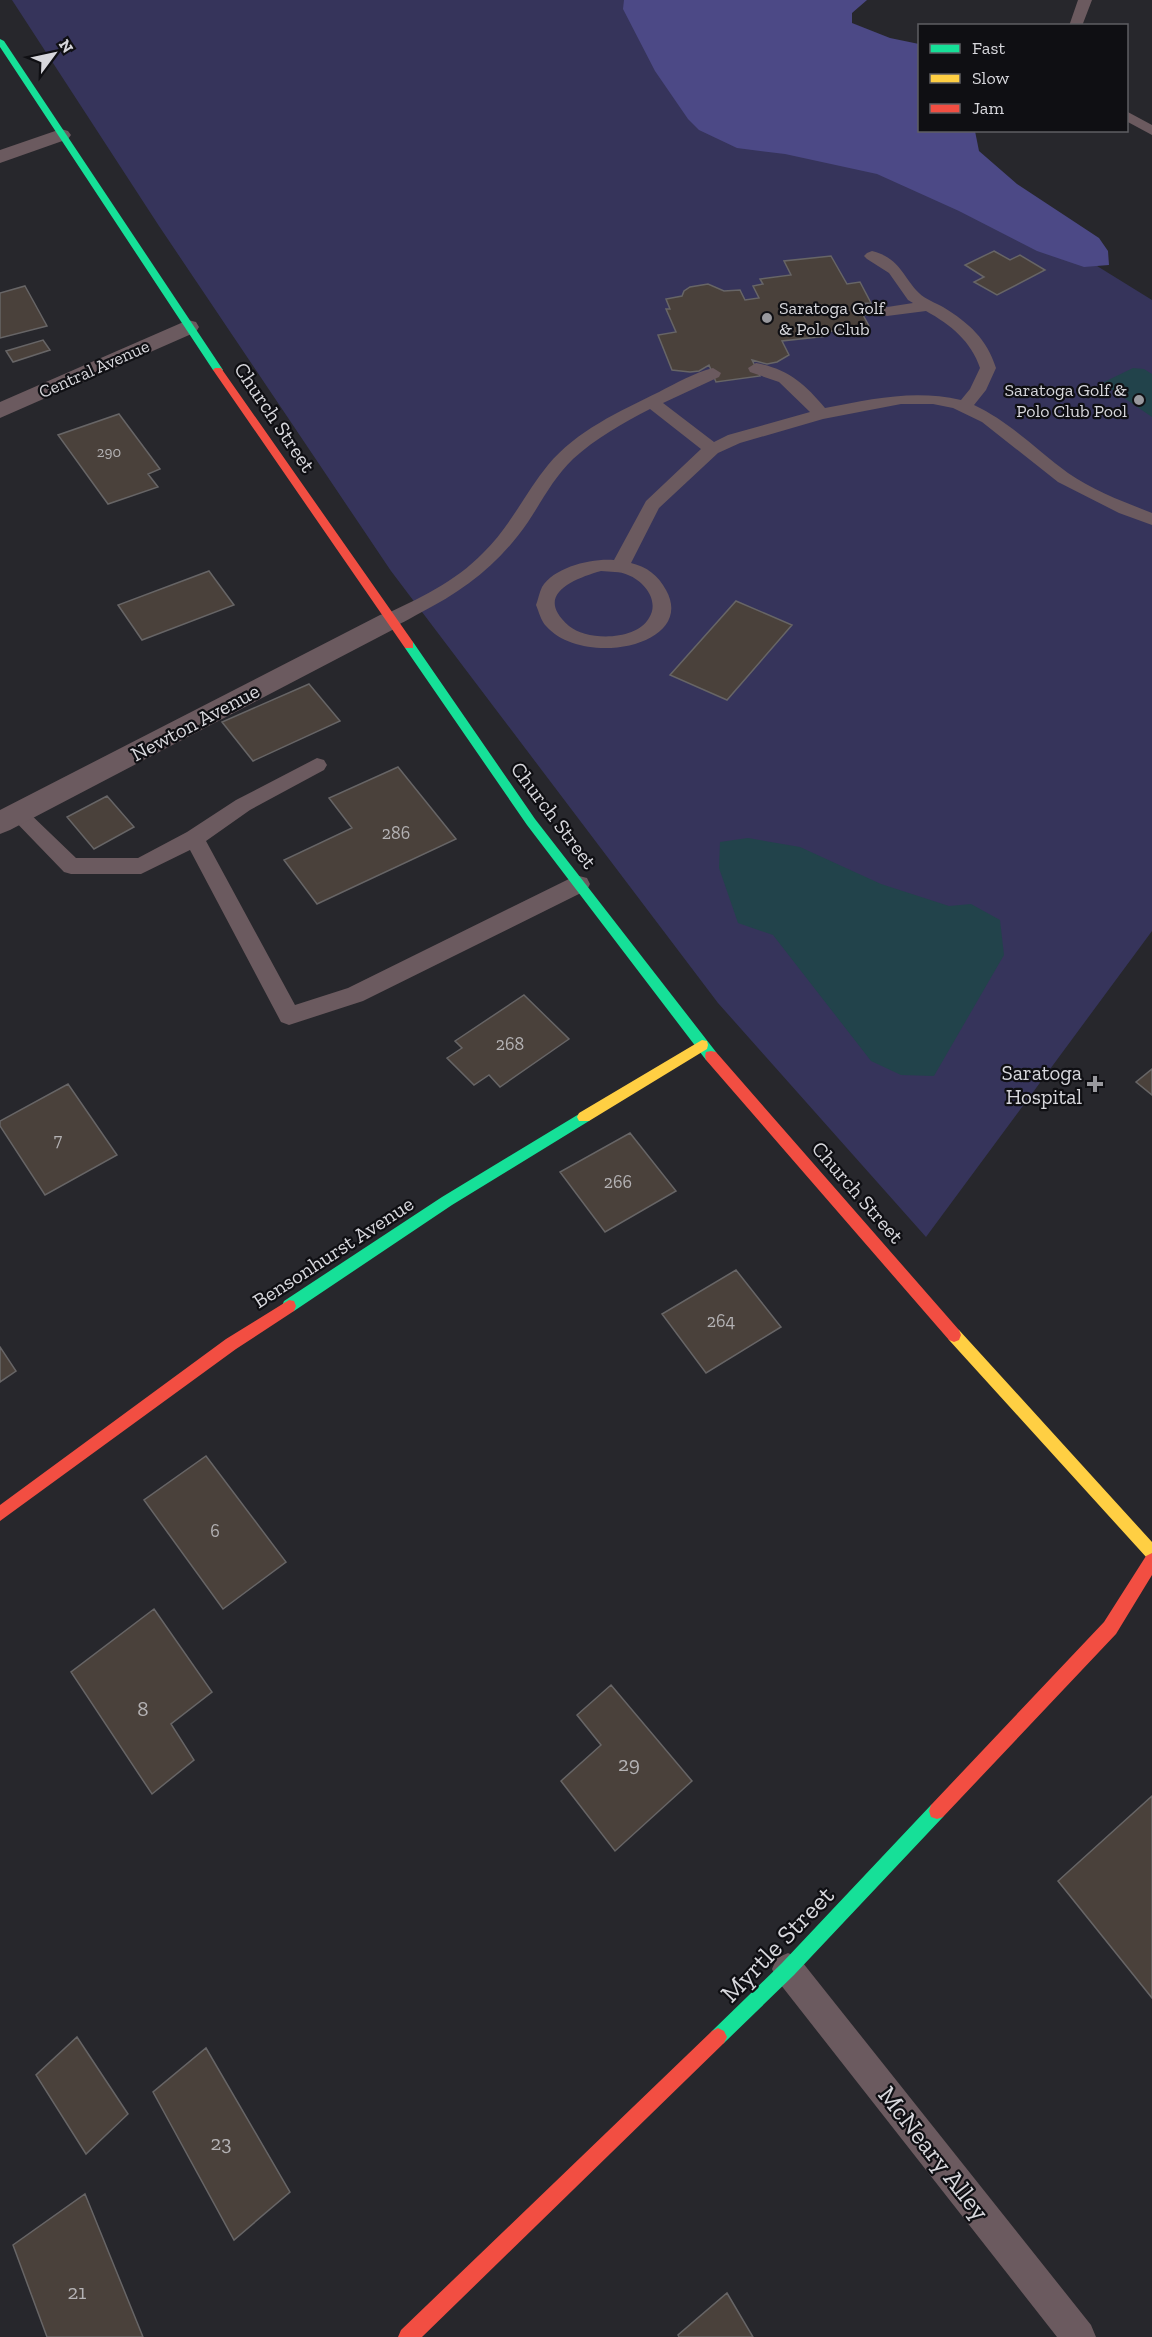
<svg xmlns="http://www.w3.org/2000/svg" width="1152" height="2337" font-family="'Zilla Slab',serif">
<style>
.green{fill:#36345b}
.forest{fill:#4c4986}
.water{fill:#22434b}
.building{fill:#4a413b;stroke:#676566;stroke-width:1.5}
.lines{fill:none;stroke-linecap:round;stroke-linejoin:round}
.lane{fill:#6b5a5f;fill-rule:evenodd}
.street{fill:#6b5a5f;fill-rule:evenodd}
.fast{fill:#16e098;fill-rule:evenodd}
.slow{fill:#ffcf43;fill-rule:evenodd}
.jam{fill:#f24e42;fill-rule:evenodd}
.poi-dot{fill:#99999e;stroke:#0f0f13;stroke-width:2}
.labels{text-anchor:middle;dominant-baseline:central;stroke-width:4.5;stroke-linejoin:round;paint-order:stroke}
.far-number-label{font-size:15px;fill:#b4b2b4}
.far-poi-label{font-size:18px;fill:#d7d7dc;stroke:#0f0f13;text-anchor:start}
.far-street-label{font-size:18px;fill:#d7d7dc;stroke:#0f0f13}
.number-label{font-size:18px;fill:#b4b2b4}
.street-label{font-size:21px;fill:#d7d7dc;stroke:#0f0f13}
.poi-label{font-size:21px;fill:#d7d7dc;stroke:#0f0f13;text-anchor:end}
.near-number-label{font-size:21px;fill:#b4b2b4}
.near-street-label{font-size:26px;fill:#d7d7dc;stroke:#0f0f13}
</style>
<rect width="100%" height="100%" fill="#27272c"/>
<path class="green" d="M12,0H766L895,141L1152,300V931L926,1237L718,1003L391,571L159,226Z"/>
<path class="forest" d="M624,0H867L852,13V23L890,38L919,44L920,130L975,131L979,151L1017,184L1099,238L1108,251L1109,265L1084,267L1037,251L959,211L877,174L785,154L737,148L699,130L688,119L655,71L623,9Z"/>
<path class="water" d="M1133,368L1144,369L1152,374V417L1102,383Z
M748,838L800,847L881,884L949,906L971,904L1000,920L1004,955L934,1076L901,1075L871,1061L773,935L738,923L719,868L720,842Z"/>
<path class="building" d="M994,251L1010,260L1020,255L1045,270L997,295L974,282L984,277L965,265Z
M831,256L847,284L860,282L871,303L857,304L869,326L825,332L827,336L782,341L789,355L777,362L767,364L752,360L760,376L716,382L709,365L699,371L690,372L672,370L658,335L676,332L666,309H670L666,299L682,296L684,291L690,287L708,284L724,291L740,290L745,300L759,298L753,286L763,284L760,279L791,275L784,261Z
M25,286L47,326L0,338V293Z
M43,340L50,350L13,362L6,351Z
M119,414L160,469L148,474L158,487L108,504L58,435Z
M209,571L234,605L142,640L118,605Z
M736,601L792,625L727,700L670,675Z
M309,684L340,721L253,761L222,722Z
M398,767L456,839L317,904L284,860L352,828L329,798Z
M107,796L134,827L94,849L67,817Z
M524,995L569,1039L500,1087L489,1075L474,1085L447,1058L462,1048L455,1041Z
M1152,1069V1095L1136,1082Z
M68,1084L117,1155L45,1195L0,1126V1121Z
M630,1133L676,1191L605,1232L560,1172Z
M736,1270L781,1327L706,1373L662,1314Z
M0,1347L16,1371L0,1382Z
M206,1456L286,1562L223,1609L144,1500Z
M154,1609L212,1692L171,1724L194,1760L152,1794L71,1672Z
M611,1685L692,1781L615,1851L561,1781L601,1745L577,1715Z
M1152,1796V1998L1058,1881Z
M77,2037L128,2114L86,2154L36,2075Z
M206,2048L290,2192L234,2240L153,2092Z
M85,2194L143,2337H47L13,2245Z
M727,2293L753,2337H679L678,2335Z"/>
<g class="lines">
<path class="lane" d="M1078,0H1092L1082,26H1069Z
M1126,111L1152,125V135L1126,121Z
M872,251C900,258 902,276 919,293C925,299 936,303 943,307C969,323 987,339 996,368L986,390L974,405C1010,422 1037,450 1068,473C1092,490 1124,502 1152,513V525L1119,513L1058,482L982,422L953,408L933,404H901L823,419L740,443L718,453L659,508L631,563C647,567 658,575 666,590C697,645 584,669 546,626C541,621 539,612 536,605C538,600 539,593 542,587C554,567 592,558 614,560L646,501L701,449L650,409C623,423 596,438 573,459C554,477 542,501 528,522C500,563 464,591 420,613C409,619 395,629 382,626L380,621L382,616C418,599 455,582 483,553C510,527 525,493 548,465C576,431 620,411 659,392C676,383 694,373 713,368L721,373L719,377L663,403L714,442L728,435L810,412L779,382L750,372L748,368L756,363C788,369 805,384 825,408C872,399 914,389 961,400L970,389L980,368C971,341 951,325 926,311L887,316L881,314L879,311L881,308L913,303L908,300L889,273L867,259L864,256L867,253ZM601,571C610,572 620,571 628,575C644,581 660,601 649,618C636,641 587,641 569,626C533,595 573,579 601,571Z
M317,758L324,760L327,765L324,770L250,810L206,841L295,1005L348,988L571,878L579,876L587,878L590,884L587,890L363,1001L289,1025L281,1022L190,850L141,874H71L64,872L8,814L11,809L18,806L25,809L76,858H138L187,832L236,800Z
M788,1953L799,1958L1091,2325L1096,2337H1057L777,1980L772,1969L777,1958Z"/>
<path class="street" d="M61,129L68,131L71,135L68,139L0,163V150Z
M188,320L196,322L199,327L196,332L0,418V402Z
M389,612L398,615L402,621L398,627L10,830L0,834V810L380,615Z"/>
<path class="fast" d="M0,39L4,41L223,370L221,372L213,370L0,47Z
M409,641L413,642L535,819L716,1052L717,1056L716,1060H706L527,825L405,648V642Z
M584,1111L589,1113L591,1117L589,1121L452,1205L294,1311L289,1312L284,1311L282,1306L284,1301L442,1197Z
M937,1803L943,1805L945,1811L943,1817L794,1975L724,2043L718,2046L712,2043L709,2037L712,2031L782,1963L931,1805Z"/>
<path class="slow" d="M702,1040L707,1041L708,1045L707,1049L589,1121H579L577,1117L579,1113Z
M954,1328L959,1330L1152,1542V1561L1147,1558L949,1340L947,1335L949,1330Z"/>
<path class="jam" d="M215,368H221L413,642V648H405L213,370Z
M711,1051L716,1052L959,1330L961,1335L959,1340L954,1342L949,1340L706,1060L705,1056L706,1052Z
M289,1300L294,1301L296,1306L294,1311L236,1349L0,1521V1505L226,1339Z
M1152,1553V1575L1116,1634L943,1817L937,1819L931,1817L929,1811L931,1805L1104,1622L1146,1556Z
M718,2028L724,2031L727,2037L724,2043L422,2337H398L401,2330L712,2031Z"/>
</g>
<g class="poi-dot">
<circle cx="767" cy="318" r="6"/>
<circle cx="1139" cy="400" r="6"/>
<path d="M1092 1075h6v6h6v6h-6v6h-6v-6h-6v-6h6z"/>
</g>
<g class="labels">
<g class="far-number-label">
<text x="109" y="452">290</text>
</g>
<g class="far-poi-label">
<text x="779" y="308">Saratoga Golf<tspan x="779" dy="21">&amp; Polo Club</tspan></text>
<text x="1127" y="390" text-anchor="end">Saratoga Golf &amp;<tspan x="1127" dy="21">Polo Club Pool</tspan></text>
</g>
<g class="far-street-label">
<text transform="translate(94 369) rotate(-24)">Central Avenue</text>
</g>
<g class="number-label">
<text x="396" y="833">286</text>
<text x="510" y="1044">268</text>
<text x="58" y="1140">7</text>
<text x="618" y="1182">266</text>
<text x="721" y="1321">264</text>
<text x="215" y="1531">6</text>
</g>
<g class="street-label">
<text transform="translate(275 417) rotate(56)">Church Street</text>
<text transform="translate(195 722) rotate(-28)">Newton Avenue</text>
<text transform="translate(554 815) rotate(53)">Church Street</text>
<text transform="translate(858 1192) rotate(49)">Church Street</text>
<text transform="translate(333 1252) rotate(-33)">Bensonhurst Avenue</text>
</g>
<g class="poi-label">
<text x="1082" y="1072">Saratoga<tspan x="1082" dy="24">Hospital</tspan></text>
</g>
<g class="near-number-label">
<text x="143" y="1708">8</text>
<text x="629" y="1763">29</text>
<text x="221" y="2142">23</text>
<text x="77" y="2291">21</text>
</g>
<g class="near-street-label">
<text transform="translate(777 1944) rotate(-46)">Myrtle Street</text>
<text transform="translate(934 2153) rotate(52)">McNeary Alley</text>
</g>
</g>
<rect x="918" y="24" width="210" height="108" fill="#0f0f13" stroke="#5f5f63" stroke-width="1.5"/>
<rect x="930" y="44" width="30" height="9" fill="#16e098" stroke="#5f5f63" stroke-width="1.5"/>
<text x="972" y="54" font-size="18" fill="#d7d7dc">Fast</text>
<rect x="930" y="74" width="30" height="9" fill="#ffcf43" stroke="#5f5f63" stroke-width="1.5"/>
<text x="972" y="84" font-size="18" fill="#d7d7dc">Slow</text>
<rect x="930" y="104" width="30" height="9" fill="#f24e42" stroke="#5f5f63" stroke-width="1.5"/>
<text x="972" y="114" font-size="18" fill="#d7d7dc">Jam</text>
<g transform="translate(54 54) rotate(57)" stroke="#0f0f13" stroke-width="4.5" paint-order="stroke">
<path d="M0-4.5L10 22L0 15L-10 22Z" fill="#d7d7dc"/>
<text y="-9" font-size="16" font-weight="bold" text-anchor="middle" fill="#d7d7dc">N</text>
</g>
</svg>
